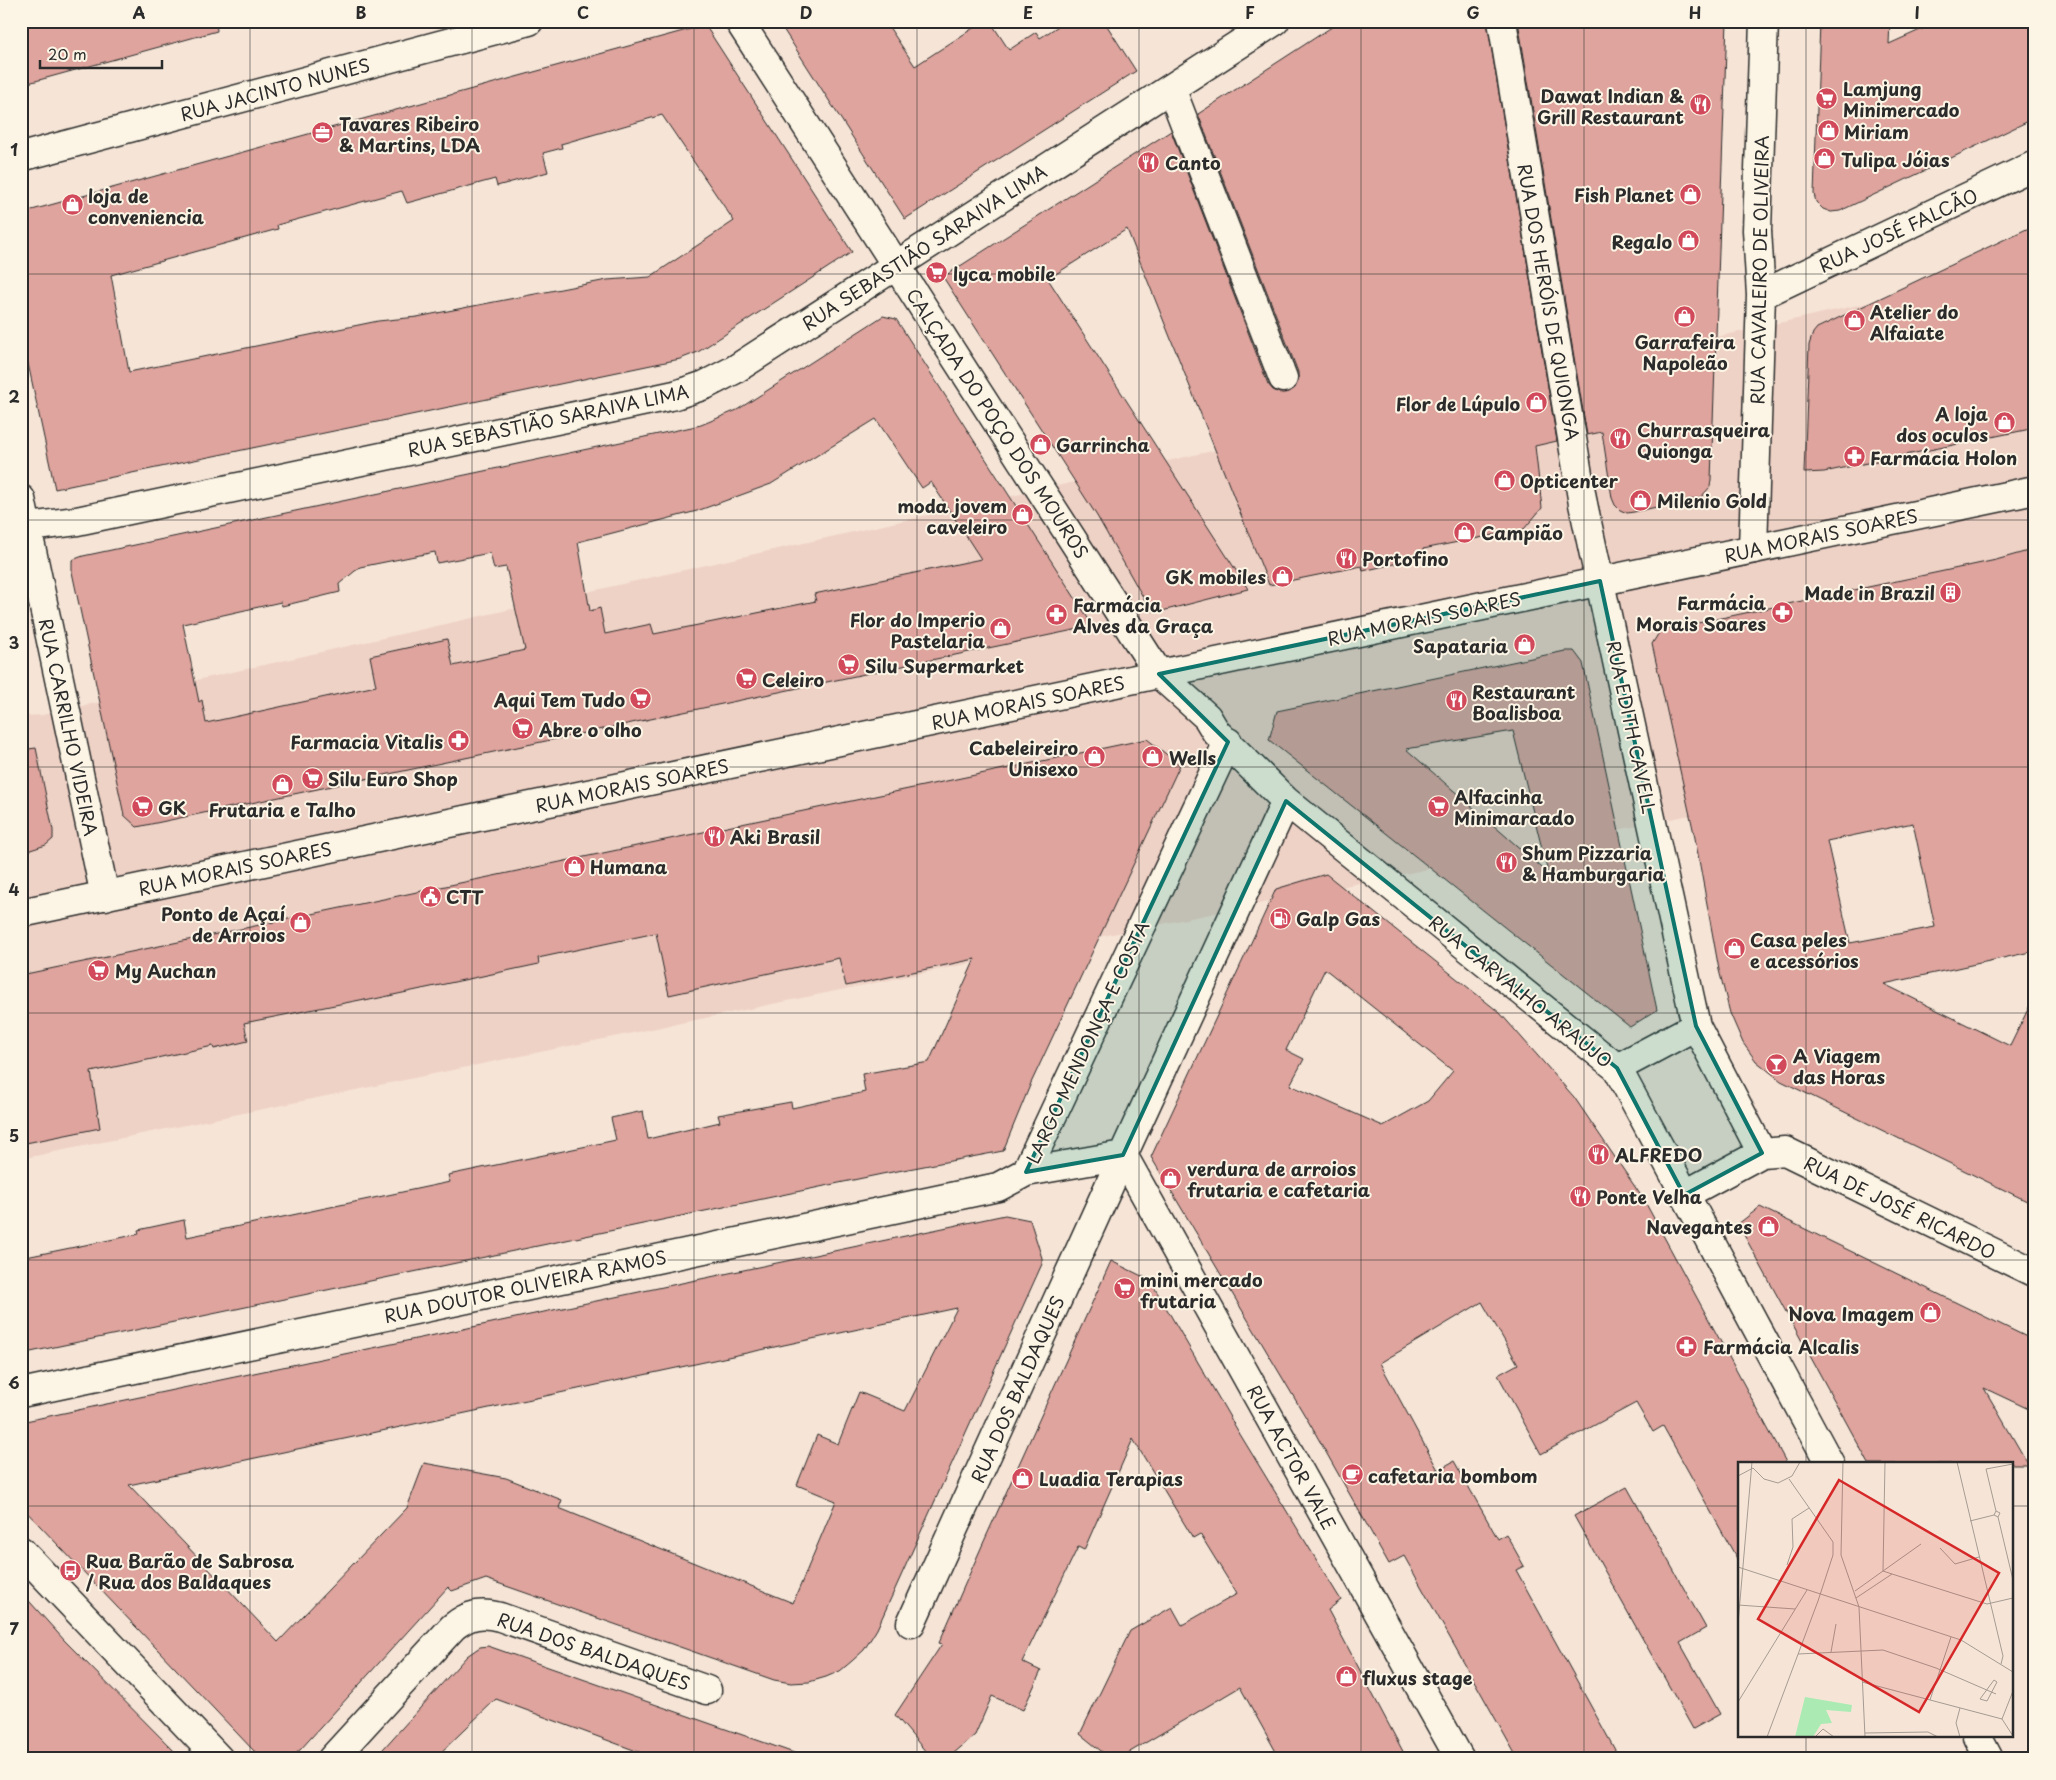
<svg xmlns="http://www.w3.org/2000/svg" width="2056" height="1780" font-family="'Playpen Sans',sans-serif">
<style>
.built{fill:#efd2c6}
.building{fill:#dea49d;stroke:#2b2b2b;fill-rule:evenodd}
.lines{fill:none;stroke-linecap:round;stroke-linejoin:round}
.street-casing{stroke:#2b2b2b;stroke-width:31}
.secondary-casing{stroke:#2b2b2b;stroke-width:31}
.street{stroke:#fcf5e5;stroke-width:28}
.secondary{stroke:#fcf5e5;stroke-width:28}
.marked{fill:#0f766e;fill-opacity:0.2;stroke:#0f766e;stroke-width:4;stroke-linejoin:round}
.grid{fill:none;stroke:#2b2b2b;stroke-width:1;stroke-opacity:0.55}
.labels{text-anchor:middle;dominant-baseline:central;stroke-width:4;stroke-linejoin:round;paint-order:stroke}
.poi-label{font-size:18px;font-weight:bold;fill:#2b2b2b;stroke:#fcf5e5;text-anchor:start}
.street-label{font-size:18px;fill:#2b2b2b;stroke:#fcf5e5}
.inset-road{fill:none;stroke:#a59b92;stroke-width:1}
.view{fill:#d62828;fill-opacity:0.15;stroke:#d62828;stroke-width:2.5}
.inset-edge{fill:none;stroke:#2b2b2b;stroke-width:2.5}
.neatline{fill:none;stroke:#2b2b2b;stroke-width:2}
.grid-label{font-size:16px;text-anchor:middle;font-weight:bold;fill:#2b2b2b}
</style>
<rect width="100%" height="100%" fill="#f6e5d7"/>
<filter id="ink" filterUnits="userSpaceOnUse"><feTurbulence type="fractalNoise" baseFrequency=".02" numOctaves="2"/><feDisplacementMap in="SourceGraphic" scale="10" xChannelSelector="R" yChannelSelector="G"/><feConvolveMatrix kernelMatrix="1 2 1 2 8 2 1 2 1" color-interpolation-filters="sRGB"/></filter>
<g filter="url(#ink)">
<path class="built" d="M2035,265V744L21,1159V716L42,715Z"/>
<path class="building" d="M21,21H216L217,31L21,85Z
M778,21H885L915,66L984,21H990L1009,50L1036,32L1040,38L1066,21H1104L1136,71L905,219Z
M1341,21H1487L1557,441L1535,446L1542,508L1524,529L1423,549L1424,557L1363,571L1362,566L1269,585L1127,229L1048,279L1248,589L1162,611H1151L1097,516L943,277L1171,131L1268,384L1273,390L1280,393L1289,392L1295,388L1298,381V372L1198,114Z
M1518,21H1727L1711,480L1710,487L1701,497L1634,512L1627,513L1620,510L1615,505L1612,498L1602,432L1587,435Z
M1820,21H1890L1889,44L1940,21H2035V118L1840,211L1831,212L1823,209L1816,202L1814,194Z
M705,25L852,252L698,352L680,359L55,489L21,331V213ZM662,115L734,221L650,277L607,280L417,317L378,321L129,372L111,275L278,229L277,225L402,191L407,203L495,179L497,186L548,172L543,153L562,148L561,144Z
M2035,225V428L1824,472L1804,473L1809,345L1813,333L1817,328Z
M883,316L896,319L1093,626L137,827L124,815L72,572V560L83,556L701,425L737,410ZM876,419L922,488L931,482L981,559L814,594L816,601L654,634L651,624L605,634L600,608L590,611L578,542L697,511L771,484ZM435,552L437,563L490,553L494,569L506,567L525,650L453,666L447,639L370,656L376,686L206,723L202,700L199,702L183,624L281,602L282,606L340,592L339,584L360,567Z
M2035,549V951L1884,984L2010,1046L2035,995V1205L1781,1081L1756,1061L1743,1043L1730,1013L1719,970L1695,838L1652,644L1660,631L1996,560ZM1913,823L1935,927L1850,943L1827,841Z
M1565,651H1574L1583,663L1657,1010L1630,1027L1269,740L1277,711ZM1513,731L1548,873L1406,749Z
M1147,739L1180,765L1031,1083L1003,1151L882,1174L21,1354V1258L139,1234L138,1230L184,1220L187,1237L450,1182L448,1175L616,1140L611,1118L643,1111L648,1139L720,1122L718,1115L791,1102L792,1108L865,1092L862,1074L929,1062L975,959L846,986L839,958L669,995L656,933L538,958L539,964L365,1001V999L244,1023L248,1041L214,1049L213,1046L91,1072L100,1128L21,1144V975Z
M36,748L53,830V839L46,845L21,853V750Z
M1326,874L1500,1013L1574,1097L1644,1200L1787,1464H1740V1564L1663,1426L1653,1432L1636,1403L1541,1454L1498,1375L1518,1364L1482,1302L1380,1363L1438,1470L1454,1461L1498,1539L1506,1534L1524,1566L1516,1570L1620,1759H1518L1404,1556L1389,1564L1314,1431L1151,1157L1276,889ZM1325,969L1453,1071L1428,1101L1383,1126L1290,1085L1304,1059L1286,1050Z
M1760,1207L2035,1341V1412L1984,1388L2028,1464H1869L1738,1224Z
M1005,1215L1030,1220L1042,1258V1264L877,1629L864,1650L852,1661L840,1671L826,1677L809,1682L791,1683L774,1680L486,1579L452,1591L448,1587L300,1750L289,1759H266L254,1751L21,1506V1422ZM957,1308L905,1411L859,1392L838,1444L817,1435L797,1485L836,1501L793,1603L559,1508L562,1500L506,1478L424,1463L407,1508L278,1642L129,1485Z
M1111,1261L1150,1280L1238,1431L1336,1592L1341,1600L1328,1610L1407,1759H1280L1240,1687L1118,1759H1111L1080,1734L1130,1631L1172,1607L1182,1625L1237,1594L1200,1534L1193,1538L1133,1439L1084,1550L1078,1547L1022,1662L1041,1671L1023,1710L992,1696L975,1735L947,1759H932L895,1715L942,1644L939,1643L981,1548Z
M1627,1487L1706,1628L1680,1643L1720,1714L1693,1729L1574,1516Z
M21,1592L65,1641L182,1759H21Z
M488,1646L797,1754L796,1759H658L496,1699L434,1759H374L467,1656L480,1647Z"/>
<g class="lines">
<defs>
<path id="street" d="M739,21L1159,674L1207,717L1216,732L1286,801L1617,1068L1830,1464
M1502,21L1583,504L1696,1026L1762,1153
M1171,88L1283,378
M21,157L529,21
M1761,295L2035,165
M21,499L105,896
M21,528L77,521L675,395L705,385L734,370L1275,21
M1753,549L1761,295L1757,230L1764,21
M1228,742L1026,1172L1123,1155L1286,801
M1617,1068L1696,1026
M1123,1155L1460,1759
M1684,1195L1762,1153L1785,1151L2035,1273
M21,1393L998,1187L1026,1172
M21,1551L219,1759
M911,1623L1123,1155
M1977,1736L1989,1759
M332,1759L453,1627C469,1614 481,1612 500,1617L707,1690"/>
<path id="secondary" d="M21,913L2035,490"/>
</defs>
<use href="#street" class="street-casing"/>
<use href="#secondary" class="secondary-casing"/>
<use href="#street" class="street"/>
<use href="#secondary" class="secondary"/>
</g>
</g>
<path class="marked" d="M1600,581L1696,1026L1762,1153L1684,1195L1617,1068L1286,801L1123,1155L1026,1172L1228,742L1159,674Z"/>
<path class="grid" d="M250,21V1759M472,21V1759M694,21V1759M917,21V1759M1139,21V1759M1361,21V1759M1584,21V1759M1806,21V1464M21,274H2035M21,520H2035M21,767H2035M21,1013H2035M21,1260H2035M21,1506H1740M2012,1506H2035M1806,1736V1759"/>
<defs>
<symbol id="supermarket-disc" viewBox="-11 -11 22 22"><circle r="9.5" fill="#d1495b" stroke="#fcf5e5"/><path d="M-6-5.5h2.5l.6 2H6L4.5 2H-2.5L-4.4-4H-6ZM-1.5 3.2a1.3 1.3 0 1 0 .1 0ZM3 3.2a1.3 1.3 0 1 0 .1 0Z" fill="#fff"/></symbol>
<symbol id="restaurant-disc" viewBox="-11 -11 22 22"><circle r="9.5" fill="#d1495b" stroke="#fcf5e5"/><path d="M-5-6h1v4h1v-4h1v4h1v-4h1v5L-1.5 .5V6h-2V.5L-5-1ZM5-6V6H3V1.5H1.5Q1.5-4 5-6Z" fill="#fff"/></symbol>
<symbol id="shop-disc" viewBox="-11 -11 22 22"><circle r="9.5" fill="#d1495b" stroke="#fcf5e5"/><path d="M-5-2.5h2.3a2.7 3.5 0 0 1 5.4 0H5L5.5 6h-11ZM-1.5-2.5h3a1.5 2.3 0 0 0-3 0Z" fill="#fff"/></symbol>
<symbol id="office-disc" viewBox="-11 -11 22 22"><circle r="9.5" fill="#d1495b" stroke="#fcf5e5"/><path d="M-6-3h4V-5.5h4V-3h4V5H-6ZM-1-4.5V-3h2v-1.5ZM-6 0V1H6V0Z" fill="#fff"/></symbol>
<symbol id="pharmacy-disc" viewBox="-11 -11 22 22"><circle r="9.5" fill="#d1495b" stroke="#fcf5e5"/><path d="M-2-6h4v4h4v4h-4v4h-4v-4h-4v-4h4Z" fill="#fff"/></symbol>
<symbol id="building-disc" viewBox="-11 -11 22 22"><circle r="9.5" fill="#d1495b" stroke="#fcf5e5"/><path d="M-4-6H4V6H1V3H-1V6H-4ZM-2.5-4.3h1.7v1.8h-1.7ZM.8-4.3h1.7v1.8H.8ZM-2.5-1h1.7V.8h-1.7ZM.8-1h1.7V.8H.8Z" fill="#fff"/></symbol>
<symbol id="civic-disc" viewBox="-11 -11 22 22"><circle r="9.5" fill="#d1495b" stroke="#fcf5e5"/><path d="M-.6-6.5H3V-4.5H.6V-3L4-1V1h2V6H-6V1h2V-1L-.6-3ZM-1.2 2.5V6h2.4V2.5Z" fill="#fff"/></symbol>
<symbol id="fuel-disc" viewBox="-11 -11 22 22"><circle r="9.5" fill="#d1495b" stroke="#fcf5e5"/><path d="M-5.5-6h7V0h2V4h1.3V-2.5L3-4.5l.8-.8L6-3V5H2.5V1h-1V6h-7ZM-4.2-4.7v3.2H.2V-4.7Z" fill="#fff"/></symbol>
<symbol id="bar-disc" viewBox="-11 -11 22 22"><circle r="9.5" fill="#d1495b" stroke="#fcf5e5"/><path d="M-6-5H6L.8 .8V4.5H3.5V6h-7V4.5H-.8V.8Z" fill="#fff"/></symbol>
<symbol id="cafe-disc" viewBox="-11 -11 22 22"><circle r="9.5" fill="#d1495b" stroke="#fcf5e5"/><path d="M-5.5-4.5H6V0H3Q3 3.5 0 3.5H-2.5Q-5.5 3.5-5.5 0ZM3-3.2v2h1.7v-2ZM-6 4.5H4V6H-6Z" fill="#fff"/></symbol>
<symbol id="bus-disc" viewBox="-11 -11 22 22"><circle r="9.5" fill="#d1495b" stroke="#fcf5e5"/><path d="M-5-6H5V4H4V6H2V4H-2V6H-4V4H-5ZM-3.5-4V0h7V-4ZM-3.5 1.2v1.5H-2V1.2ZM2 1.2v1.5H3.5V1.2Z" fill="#fff"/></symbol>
</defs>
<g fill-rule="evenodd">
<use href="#supermarket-disc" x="1814" y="86" width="25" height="25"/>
<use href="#restaurant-disc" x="1688" y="92" width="25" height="25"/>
<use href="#shop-disc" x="1816" y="118" width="25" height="25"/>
<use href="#office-disc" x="310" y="120" width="25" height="25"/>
<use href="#shop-disc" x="1812" y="146" width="25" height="25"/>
<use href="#restaurant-disc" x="1136" y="150" width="25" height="25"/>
<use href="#shop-disc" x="1678" y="182" width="25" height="25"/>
<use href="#shop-disc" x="60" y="192" width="25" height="25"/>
<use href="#shop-disc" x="1676" y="228" width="25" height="25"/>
<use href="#supermarket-disc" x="924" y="260" width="25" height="25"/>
<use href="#shop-disc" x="1672" y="304" width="25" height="25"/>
<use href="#shop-disc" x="1842" y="308" width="25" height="25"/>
<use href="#shop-disc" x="1524" y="390" width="25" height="25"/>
<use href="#shop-disc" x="1992" y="410" width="25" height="25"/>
<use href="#restaurant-disc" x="1608" y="426" width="25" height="25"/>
<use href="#shop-disc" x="1028" y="432" width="25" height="25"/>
<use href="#pharmacy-disc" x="1842" y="444" width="25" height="25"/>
<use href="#shop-disc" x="1492" y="468" width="25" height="25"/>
<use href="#shop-disc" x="1628" y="488" width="25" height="25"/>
<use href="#shop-disc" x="1010" y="502" width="25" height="25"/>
<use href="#shop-disc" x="1452" y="520" width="25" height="25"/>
<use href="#restaurant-disc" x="1334" y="546" width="25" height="25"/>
<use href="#shop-disc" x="1270" y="564" width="25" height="25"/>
<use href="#building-disc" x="1938" y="580" width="25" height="25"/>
<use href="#pharmacy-disc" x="1770" y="600" width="25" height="25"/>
<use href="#pharmacy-disc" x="1044" y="602" width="25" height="25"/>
<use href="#shop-disc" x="988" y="616" width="25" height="25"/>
<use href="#shop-disc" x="1512" y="632" width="25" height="25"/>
<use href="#supermarket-disc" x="836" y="652" width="25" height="25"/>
<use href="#supermarket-disc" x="734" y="666" width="25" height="25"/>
<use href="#supermarket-disc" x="628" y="686" width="25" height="25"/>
<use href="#restaurant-disc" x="1444" y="688" width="25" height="25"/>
<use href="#supermarket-disc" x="510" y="716" width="25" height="25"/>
<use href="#pharmacy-disc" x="446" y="728" width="25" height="25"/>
<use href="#shop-disc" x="1082" y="744" width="25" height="25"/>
<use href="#shop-disc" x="1140" y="744" width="25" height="25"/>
<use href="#supermarket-disc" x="300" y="766" width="25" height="25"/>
<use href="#shop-disc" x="270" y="772" width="25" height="25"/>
<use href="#supermarket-disc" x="1426" y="794" width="25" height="25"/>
<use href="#supermarket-disc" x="130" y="794" width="25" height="25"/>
<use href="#restaurant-disc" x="702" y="824" width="25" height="25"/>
<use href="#restaurant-disc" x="1494" y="850" width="25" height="25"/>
<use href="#shop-disc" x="562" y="854" width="25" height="25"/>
<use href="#civic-disc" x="418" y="884" width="25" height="25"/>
<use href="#fuel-disc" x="1268" y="906" width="25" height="25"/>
<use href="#shop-disc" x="288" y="910" width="25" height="25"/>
<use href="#shop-disc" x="1722" y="936" width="25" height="25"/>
<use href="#supermarket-disc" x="86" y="958" width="25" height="25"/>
<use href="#bar-disc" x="1764" y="1052" width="25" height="25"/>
<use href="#restaurant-disc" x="1586" y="1142" width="25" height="25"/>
<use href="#shop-disc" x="1158" y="1166" width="25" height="25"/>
<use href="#restaurant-disc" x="1568" y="1184" width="25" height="25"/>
<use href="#shop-disc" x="1756" y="1214" width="25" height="25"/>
<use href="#supermarket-disc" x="1112" y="1276" width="25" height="25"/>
<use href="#shop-disc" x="1918" y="1300" width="25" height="25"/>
<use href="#pharmacy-disc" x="1674" y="1334" width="25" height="25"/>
<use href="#cafe-disc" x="1340" y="1462" width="25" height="25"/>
<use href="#shop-disc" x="1010" y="1466" width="25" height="25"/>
<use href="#bus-disc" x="58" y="1558" width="25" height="25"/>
<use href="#shop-disc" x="1334" y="1664" width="25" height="25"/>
</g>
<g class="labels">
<g class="poi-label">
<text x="1843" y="88">Lamjung<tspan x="1843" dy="21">Minimercado</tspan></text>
<text x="1684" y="95" text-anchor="end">Dawat Indian &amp;<tspan x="1684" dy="21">Grill Restaurant</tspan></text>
<text x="339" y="123">Tavares Ribeiro<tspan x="339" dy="21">&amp; Martins, LDA</tspan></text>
<text x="1844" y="131">Miriam</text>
<text x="1841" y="159">Tulipa Jóias</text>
<text x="1165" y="162">Canto</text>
<text x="1674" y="194" text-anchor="end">Fish Planet</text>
<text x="88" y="195">loja de<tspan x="88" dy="21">conveniencia</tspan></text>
<text x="1672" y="241" text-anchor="end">Regalo</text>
<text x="953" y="273">lyca mobile</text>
<text x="1870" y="311">Atelier do<tspan x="1870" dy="21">Alfaiate</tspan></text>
<text x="1685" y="341" text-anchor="middle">Garrafeira<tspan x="1685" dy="21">Napoleão</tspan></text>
<text x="1520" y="403" text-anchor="end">Flor de Lúpulo</text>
<text x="1988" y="413" text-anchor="end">A loja<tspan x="1988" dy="21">dos oculos</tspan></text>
<text x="1637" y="429">Churrasqueira<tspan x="1637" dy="21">Quionga</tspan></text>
<text x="1056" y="444">Garrincha</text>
<text x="1870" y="457">Farmácia Holon</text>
<text x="1520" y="480">Opticenter</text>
<text x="1657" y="500">Milenio Gold</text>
<text x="1007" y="505" text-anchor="end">moda jovem<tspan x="1007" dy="21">caveleiro</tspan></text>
<text x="1481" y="532">Campião</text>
<text x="1362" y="558">Portofino</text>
<text x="1266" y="576" text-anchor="end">GK mobiles</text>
<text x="1935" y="592" text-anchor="end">Made in Brazil</text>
<text x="1766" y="602" text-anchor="end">Farmácia<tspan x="1766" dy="21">Morais Soares</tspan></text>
<text x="1073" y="604">Farmácia<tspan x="1073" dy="21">Alves da Graça</tspan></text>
<text x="985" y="619" text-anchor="end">Flor do Imperio<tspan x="985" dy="21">Pastelaria</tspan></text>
<text x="1508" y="645" text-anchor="end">Sapataria</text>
<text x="865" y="665">Silu Supermarket</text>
<text x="762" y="679">Celeiro</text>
<text x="1472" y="691">Restaurant<tspan x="1472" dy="21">Boalisboa</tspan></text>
<text x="625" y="699" text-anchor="end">Aqui Tem Tudo</text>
<text x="539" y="729">Abre o olho</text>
<text x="443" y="741" text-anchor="end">Farmacia Vitalis</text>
<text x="1078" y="747" text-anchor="end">Cabeleireiro<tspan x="1078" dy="21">Unisexo</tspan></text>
<text x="1169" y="757">Wells</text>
<text x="328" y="778">Silu Euro Shop</text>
<text x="1454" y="796">Alfacinha<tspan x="1454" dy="21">Minimarcado</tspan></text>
<text x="158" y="807">GK</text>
<text x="282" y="809" text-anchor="middle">Frutaria e Talho</text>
<text x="730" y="836">Aki Brasil</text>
<text x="1522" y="852">Shum Pizzaria<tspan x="1522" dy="21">&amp; Hamburgaria</tspan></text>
<text x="590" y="866">Humana</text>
<text x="446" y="896">CTT</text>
<text x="285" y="913" text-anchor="end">Ponto de Açaí<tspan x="285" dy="21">de Arroios</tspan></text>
<text x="1296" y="918">Galp Gas</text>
<text x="1750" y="939">Casa peles<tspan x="1750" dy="21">e acessórios</tspan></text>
<text x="115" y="970">My Auchan</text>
<text x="1793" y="1055">A Viagem<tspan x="1793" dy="21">das Horas</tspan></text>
<text x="1615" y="1154">ALFREDO</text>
<text x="1187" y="1168">verdura de arroios<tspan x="1187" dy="21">frutaria e cafetaria</tspan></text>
<text x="1596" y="1196">Ponte Velha</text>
<text x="1752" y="1226" text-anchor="end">Navegantes</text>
<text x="1140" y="1279">mini mercado<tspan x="1140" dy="21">frutaria</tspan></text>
<text x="1914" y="1313" text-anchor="end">Nova Imagem</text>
<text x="1703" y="1346">Farmácia Alcalis</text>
<text x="1368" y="1475">cafetaria bombom</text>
<text x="1039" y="1478">Luadia Terapias</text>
<text x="86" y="1560">Rua Barão de Sabrosa<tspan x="86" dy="21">/ Rua dos Baldaques</tspan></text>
<text x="1362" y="1677">fluxus stage</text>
</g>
<g class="street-label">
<text transform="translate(275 89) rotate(-15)">RUA JACINTO NUNES</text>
<text transform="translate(1898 230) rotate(-25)">RUA JOSÉ FALCÃO</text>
<text transform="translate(924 247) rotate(-33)">RUA SEBASTIÃO SARAIVA LIMA</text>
<text transform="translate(1759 270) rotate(-89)">RUA CAVALEIRO DE OLIVEIRA</text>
<text transform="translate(1549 302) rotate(80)">RUA DOS HERÓIS DE QUIONGA</text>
<text transform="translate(548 420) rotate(-12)">RUA SEBASTIÃO SARAIVA LIMA</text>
<text transform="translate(998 423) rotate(57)">CALÇADA DO POÇO DOS MOUROS</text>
<text transform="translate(1821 535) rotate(-12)">RUA MORAIS SOARES</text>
<text transform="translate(1424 618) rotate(-12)">RUA MORAIS SOARES</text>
<text transform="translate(1028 702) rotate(-12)">RUA MORAIS SOARES</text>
<text transform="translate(69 727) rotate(78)">RUA CARRILHO VIDEIRA</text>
<text transform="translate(1632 727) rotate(78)">RUA EDITH CAVELL</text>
<text transform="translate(632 785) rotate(-12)">RUA MORAIS SOARES</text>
<text transform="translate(235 868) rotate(-12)">RUA MORAIS SOARES</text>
<text transform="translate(1521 991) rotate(39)">RUA CARVALHO ARAÚJO</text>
<text transform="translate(1087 1042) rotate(-65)">LARGO MENDONÇA E COSTA</text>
<text transform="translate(1900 1207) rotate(26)">RUA DE JOSÉ RICARDO</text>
<text transform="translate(525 1286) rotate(-12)">RUA DOUTOR OLIVEIRA RAMOS</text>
<text transform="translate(1017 1389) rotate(-66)">RUA DOS BALDAQUES</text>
<text transform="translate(1292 1457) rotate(61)">RUA ACTOR VALE</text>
<text transform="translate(594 1651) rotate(19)">RUA DOS BALDAQUES</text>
</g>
</g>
<g transform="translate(1738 1462)">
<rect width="275" height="275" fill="#f6e5d7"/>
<path d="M67,235L114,243L113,250L88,248L94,261L83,262L75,275H57Z" fill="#abebb3"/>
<path class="inset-road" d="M105,0L103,93L121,145L127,275M219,0L265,194L263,202M15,6L26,17L40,21L54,14L62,0M0,14L15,6M51,17L95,80M258,49L248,7L275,2M260,55L275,118M232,59L256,53L258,49L262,51L260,55L256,53M202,86L217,102L241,95M49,103L55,85L54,57L71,46M0,105L223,178L275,210M145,109L147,0M145,109L183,82M154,112L249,142L275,136M117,129L145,109L154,112L118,136M0,143L57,147M0,162L14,0M93,190L98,162M60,192L145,188L198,206L258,232M256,218L259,220L249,239L242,237ZM124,220L264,257M275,229L264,257L275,274M192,238L213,175M0,240L69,128M222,246L218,261L222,275M127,271L190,270L200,275M29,275L80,139L95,93V80M77,275L85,267L96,275"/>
<path class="view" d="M101,18L261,111L181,250L20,157Z"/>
<rect width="275" height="275" class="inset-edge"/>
</g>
<rect width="2056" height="1780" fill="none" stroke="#fcf5e5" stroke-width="55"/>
<path d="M40 60v8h122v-8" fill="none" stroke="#2b2b2b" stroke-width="2.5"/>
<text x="48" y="60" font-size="15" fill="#2b2b2b" stroke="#fcf5e5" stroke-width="4" paint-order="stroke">20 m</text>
<rect x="28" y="28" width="2000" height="1724" class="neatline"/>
<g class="grid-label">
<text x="139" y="19">A</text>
<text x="361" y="19">B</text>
<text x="583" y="19">C</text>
<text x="806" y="19">D</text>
<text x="1028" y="19">E</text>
<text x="1250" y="19">F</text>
<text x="1473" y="19">G</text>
<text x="1695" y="19">H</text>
<text x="1917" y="19">I</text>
<text x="14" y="156">1</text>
<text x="14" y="403">2</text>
<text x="14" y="649">3</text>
<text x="14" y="896">4</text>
<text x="14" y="1142">5</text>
<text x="14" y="1389">6</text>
<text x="14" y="1635">7</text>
</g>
</svg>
